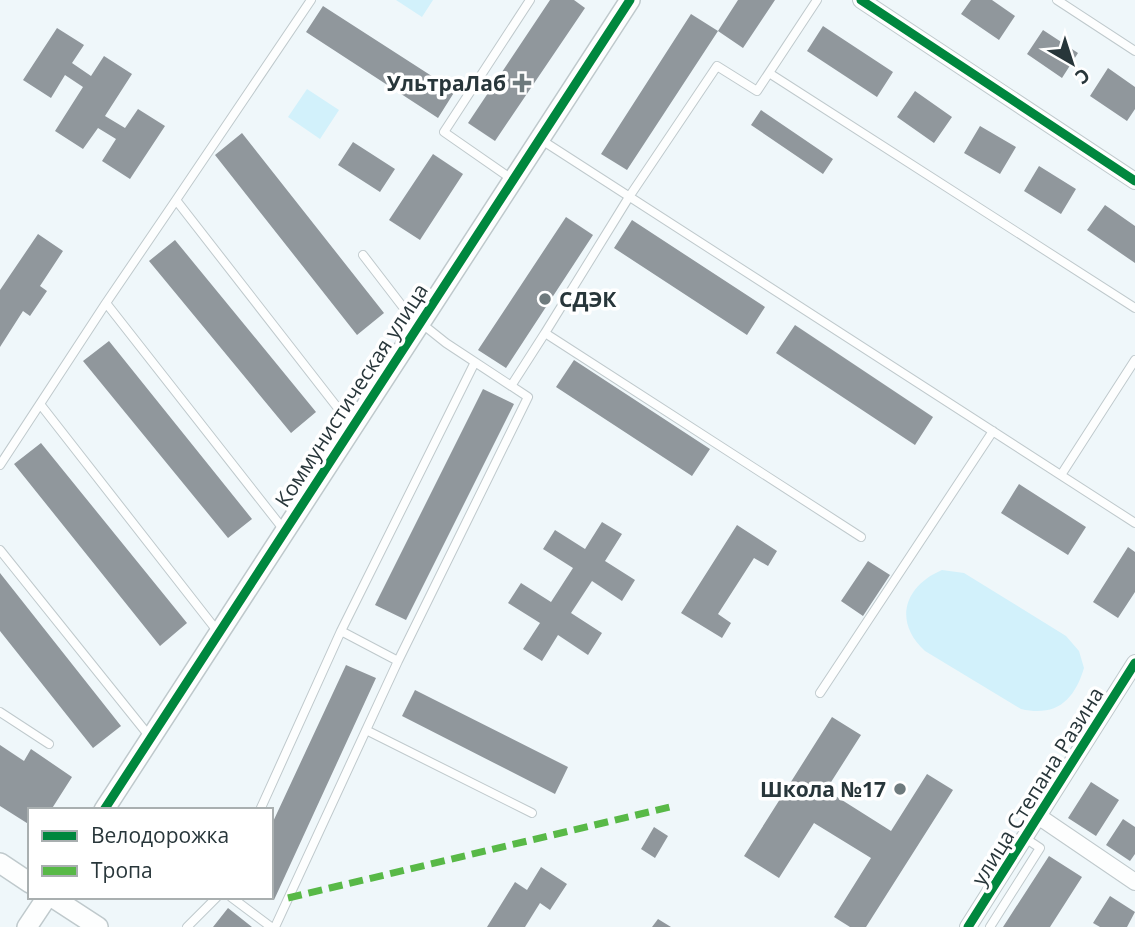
<svg xmlns="http://www.w3.org/2000/svg" width="1135" height="927" font-family="'Open Sans',sans-serif">
<style>
.green{fill:#d2f1fb}
.building{fill:#90979c}
.lines{fill:none;stroke-linecap:round;stroke-linejoin:round}
.service-casing{stroke:#bfc9cc;stroke-width:10}
.minor-casing{stroke:#bfc9cc;stroke-width:18}
.tertiary-casing{stroke:#bfc9cc;stroke-width:22}
.service{stroke:#fdfefe;stroke-width:8}
.minor{stroke:#fdfefe;stroke-width:16}
.tertiary{stroke:#fdfefe;stroke-width:19}
.quiet{stroke:#58b947;stroke-width:7;stroke-dasharray:14 7;stroke-linecap:butt}
.cycleway-casing{stroke:#fff;stroke-width:13}
.cycleway{stroke:#00873e;stroke-width:9}
.poi-dot{fill:#6e7a7d;stroke:#fff;stroke-width:2.5}
.labels{text-anchor:middle;dominant-baseline:central;stroke-width:7;stroke-linejoin:round;paint-order:stroke}
.poi-label{font-size:21px;font-weight:bold;fill:#28363a;stroke:#fff;text-anchor:end}
.street-label{font-size:21px;fill:#28363a;stroke:#fff}
</style>
<rect width="100%" height="100%" fill="#eff7fa"/>
<path class="green" d="M396,0H433L422,17Z
M307,89L339,110L320,139L288,117Z
M942,570L964,573L1066,636L1079,651L1084,668C1074,701 1056,717 1021,709L925,651C893,622 904,586 942,570Z"/>
<path class="building" d="M550,0H574L585,8L495,141L468,123Z
M738,0H775L743,48L718,31Z
M971,0H992L1015,16L999,40L961,14Z
M323,6L455,91L438,118L306,32Z
M691,14L718,31L627,170L601,154Z
M823,26L893,72L877,97L807,51Z
M57,28L84,45L72,63L91,76L104,56L132,74L105,116L125,128L138,109L165,126L130,179L102,161L116,139L98,128L83,149L55,131L83,87L65,75L51,98L23,80Z
M1043,30L1078,53L1062,78L1027,54Z
M1108,68L1135,87V109L1127,121L1090,96Z
M915,91L952,117L934,143L897,117Z
M761,110L833,159L823,174L751,125Z
M980,126L1016,147L1000,174L964,153Z
M242,133L384,313L357,335L215,155Z
M353,142L395,169L380,192L338,165Z
M433,154L463,174L420,240L389,220Z
M1039,166L1076,189L1061,214L1024,191Z
M1105,205L1135,226V263L1087,230Z
M566,217L593,235L506,368L478,350Z
M632,220L765,307L747,335L614,248Z
M38,234L63,251L40,286L47,291L30,316L23,311L0,347V290Z
M175,240L316,412L291,433L149,261Z
M795,325L933,417L915,445L776,353Z
M109,341L252,519L228,538L83,361Z
M574,360L710,449L692,476L556,387Z
M483,389L514,404L406,620L375,605Z
M41,443L187,623L160,646L14,464Z
M1019,484L1086,527L1068,555L1001,513Z
M602,522L622,534L605,561L635,580L622,601L592,581L571,613L602,633L588,655L558,635L542,661L523,649L540,623L508,603L521,583L551,602L573,568L543,549L555,530L585,549Z
M737,525L777,551L768,566L754,558L718,614L731,623L722,638L681,613Z
M1128,547L1135,552V592L1118,618L1093,602Z
M868,561L890,575L863,616L841,601Z
M0,573L121,726L93,748L0,631Z
M346,665L376,678L274,900L271,898V826Z
M415,690L568,767L555,794L402,716Z
M832,717L861,735L826,790L891,831L927,774L953,790L866,927H850L834,917L871,858L814,823L779,878L744,856Z
M0,745L24,761L31,749L72,777L51,810H30V825L0,806Z
M1091,782L1119,800L1096,836L1068,818Z
M1123,819L1135,827V854L1130,861L1106,845Z
M654,827L668,836L655,858L641,849Z
M1049,856L1082,877L1050,927H1003Z
M541,867L567,884L550,910L540,903L525,927H487L515,882L527,890Z
M1110,896L1135,912L1127,927H1100L1093,923Z
M228,908L252,927H213Z
M658,919L671,927H652Z"/>
<g class="lines">
<defs>
<path id="service" d="M1057,0L1135,51
M769,73L1135,308
M540,139L1135,523
M513,180L444,132L530,0
M176,200L311,0
M106,303L176,200L351,425
M545,333L629,197L717,66L757,91L817,0
M511,386L545,333L861,537
M40,404L218,632
M0,465L106,303L284,530
M1061,475L1135,360
M0,550L150,737
M341,631L475,362
M820,693L993,431
M0,712L49,744
M366,730L532,813
M260,810L341,631L398,661
M231,897L271,927
M187,927L217,897
M275,927L398,661L528,397L446,343L406,311L363,255
M990,927L1040,848L1025,838"/>
<path id="minor" d="M861,0L1135,181
M1038,816L1135,882
M968,927L1135,663"/>
<path id="tertiary" d="M104,810L630,0
M0,863L30,883
M52,897L98,927
M27,927L47,897"/>
</defs>
<use href="#service" class="service-casing"/>
<use href="#minor" class="minor-casing"/>
<use href="#tertiary" class="tertiary-casing"/>
<use href="#service" class="service"/>
<use href="#minor" class="minor"/>
<use href="#tertiary" class="tertiary"/>
<path class="quiet" d="M288,898L670,807"/>
<defs>
<path id="cycleway" d="M861,0L1135,181
M104,810L630,0
M968,927L1135,663"/>
</defs>
<use href="#cycleway" class="cycleway-casing"/>
<use href="#cycleway" class="cycleway"/>
</g>
<g class="poi-dot">
<path d="M518.5 72.5h7v7h7v7h-7v7h-7v-7h-7v-7h7z"/>
<circle cx="545" cy="299" r="7"/>
<circle cx="900" cy="789" r="7"/>
</g>
<g class="labels">
<g class="poi-label">
<text x="506" y="83">УльтраЛаб</text>
<text x="559" y="299" text-anchor="start">СДЭК</text>
<text x="886" y="789">Школа №17</text>
</g>
<g class="street-label">
<text transform="translate(351 395) rotate(-57)">Коммунистическая улица</text>
<text transform="translate(1037 786) rotate(-58)">улица Степана Разина</text>
</g>
</g>
<rect x="28" y="808" width="245" height="91" fill="#ffffff" stroke="#a9afb0" stroke-width="2"/>
<rect x="42" y="831" width="35" height="10" fill="#00873e" stroke="#a9afb0" stroke-width="2"/>
<text x="91" y="843" font-size="21" fill="#28363a">Велодорожка</text>
<rect x="42" y="866" width="35" height="10" fill="#58b947" stroke="#a9afb0" stroke-width="2"/>
<text x="91" y="878" font-size="21" fill="#28363a">Тропа</text>
<g transform="translate(1072 63) rotate(141)" stroke="#ffffff" stroke-width="5" paint-order="stroke">
<path d="M0-5L12 26L0 18L-12 26Z" fill="#28363a"/>
<text y="-10" font-size="19" font-weight="bold" text-anchor="middle" fill="#28363a">С</text>
</g>
</svg>
